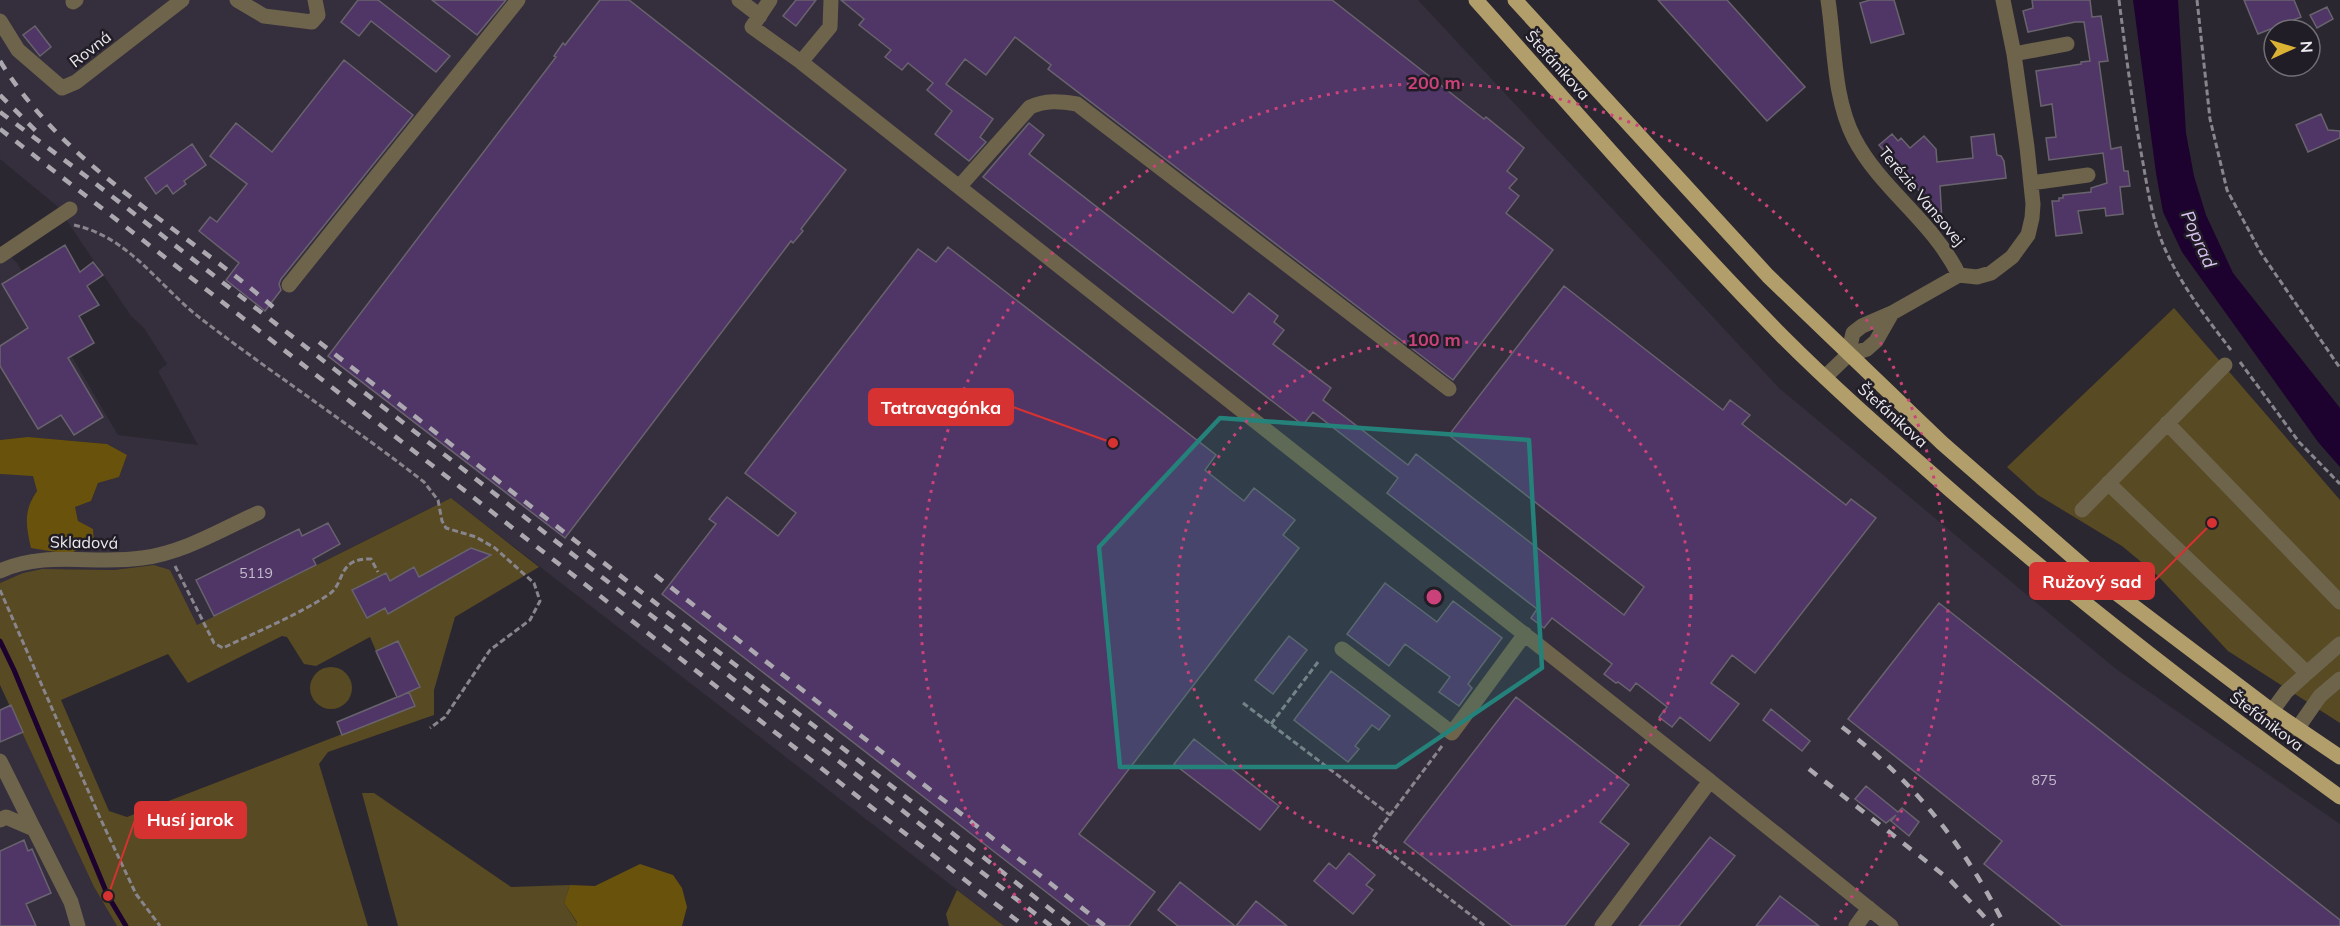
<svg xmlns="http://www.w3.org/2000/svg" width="2340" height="926" font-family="Mulish,sans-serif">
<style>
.built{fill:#352e3d}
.green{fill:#584a23;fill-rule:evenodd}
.forest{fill:#69530c}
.water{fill:#1d022f}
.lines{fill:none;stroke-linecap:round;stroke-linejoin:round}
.stream{stroke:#1d022f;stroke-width:5}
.building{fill:#503667;stroke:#68636d;stroke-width:1.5}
.path{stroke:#88858c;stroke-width:3;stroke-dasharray:6 3;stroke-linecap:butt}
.minor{stroke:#6d644b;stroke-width:15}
.major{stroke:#b29e6a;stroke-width:15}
.rail{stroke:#aba8af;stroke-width:4.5;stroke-dasharray:10 10;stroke-linecap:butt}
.marked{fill:#25827b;fill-opacity:0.2;stroke:#25827b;stroke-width:4.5;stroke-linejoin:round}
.ring{fill:none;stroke:#ca4279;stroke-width:3;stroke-dasharray:3 6}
.labels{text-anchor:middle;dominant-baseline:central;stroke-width:5;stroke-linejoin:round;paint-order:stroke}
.number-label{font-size:14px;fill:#c5bccd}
.street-label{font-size:16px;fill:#ece9ef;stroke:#211d26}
.water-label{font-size:18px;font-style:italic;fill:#dcc4f4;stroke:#211d26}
.centre{fill:#ca4279;stroke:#211d26;stroke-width:3}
.ring-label{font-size:18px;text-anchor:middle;font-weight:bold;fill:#ca4279;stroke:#211d26;stroke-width:5;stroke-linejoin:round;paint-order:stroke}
.leader{fill:none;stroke:#d73232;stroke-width:2}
.callout-dot{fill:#d73232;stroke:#211d26;stroke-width:2}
.callout{fill:#d73232;stroke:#d73232;stroke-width:2}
.callout-label{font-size:18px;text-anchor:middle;font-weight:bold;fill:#fff}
</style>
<rect width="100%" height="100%" fill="#2b2730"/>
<path class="built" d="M0,0H1418L1779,388L2116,669L2340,824V926H1004L451,498L197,626L170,571L154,565L114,570L42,569L23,573L0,583V474L33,475L37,491L31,500L78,521L75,507L91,501L98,483L119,477L127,455L107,444L28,437L0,440V246L17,263L118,435L198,445L158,371L167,364L144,328L131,316L57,206L0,159Z
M11,705L94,887L117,926H0V710Z"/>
<path class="green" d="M2174,308L2340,500V723L2228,651L2158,576L2122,546L2038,495L2007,467Z
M451,498L539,567L455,617L434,690V715L328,752L319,764L368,926H117L94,887L0,685V583L23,573L42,569L114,570L154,565L170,570L197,625ZM282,636L287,637L304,664L316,666L370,637L376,651L398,641L409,692L415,706L127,817L109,811L61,700L168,654L188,683Z
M310 688a21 21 0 1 1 42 0a21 21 0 1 1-42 0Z
M362,793H374L511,887L570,885L564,903L577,923V926H398Z
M957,890L1004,926H949L946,914Z"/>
<path class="forest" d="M28,437L107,444L127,455L119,477L98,483L91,501L75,507L78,521L93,529L94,543L68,554L31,548C26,526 23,511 37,491L33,476L0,474V440Z
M640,864L673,875L682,888L687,907L682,926H577V922L564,903L570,885L595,886Z"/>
<path class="water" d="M2133,0H2178L2186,133L2194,176L2206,215L2233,273L2340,408V467L2318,442L2182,252L2163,212L2156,173Z"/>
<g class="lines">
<path class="stream" d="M0,641L14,670L108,896L126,926"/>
</g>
<path class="building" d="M358,0H378L450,56L436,72L371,21L359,36L341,22Z
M432,0H506L477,35Z
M600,0H629L846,170L801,229L803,231L793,243L791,241L565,538L328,356L556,57L554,56L563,43L565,45Z
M796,0H816L796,26L783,16Z
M841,0H1332L1484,119L1486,117L1524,148L1507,171L1517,179L1509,188L1519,196L1506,213L1553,250L1453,380L1048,69L1051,65L1015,37L986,75L965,59L946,84L993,119L980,137L986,142L969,161L935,134L952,111L927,90L933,83L908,63L902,70L885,57L891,50L859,25L864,19Z
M1658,0H1727L1805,87L1767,121Z
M1870,0H1894L1904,34L1871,43L1860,3Z
M2032,0H2090L2092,17L2101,16L2108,61L2099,62L2111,149L2121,147L2124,171H2128L2130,186L2120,187L2123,214L2106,216L2105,208L2078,211L2082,233L2056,236L2052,201H2059V198H2063V195L2091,192V188L2107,183L2103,153L2049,160L2046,138L2056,137L2052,104L2041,106L2036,71L2081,64V62L2090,61L2084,22H2075L2028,32L2023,11L2033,8Z
M2244,0H2294L2301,17L2258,34Z
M2327,7L2333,19L2317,28L2310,15Z
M35,26L51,47L40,56L23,35Z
M344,60L413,115L281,279L279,284L281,290L265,311L226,280L239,263L199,231L210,217L217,222L247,184L210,156L236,123L272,152Z
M2321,114L2328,130L2340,131V138L2308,152L2296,125Z
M1029,123L1044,135L1029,154L1233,313L1249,293L1278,316L1274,322L1284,330L1273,344L1331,388L1323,400L1408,465L1416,454L1624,615L1644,587L1449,435L1564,286L1723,410L1730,400L1750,415L1742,424L1846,505L1851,499L1876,518L1755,673L1732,655L1711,683L1739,704L1710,741L1680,717L1672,727L1659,717L1667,707L1636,683L1630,691L1618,682L1616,683L1604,674L1612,664L1552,618L1544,628L1531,618L1537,609L1387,493L1398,478L1313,412L1303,425L983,177Z
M1892,134L1898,141L1901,138L1910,148L1924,136L1936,149L1937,162L1973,158L1971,137L1994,134L1997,155L2001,156L2004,161L2006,178L1940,186L1942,222L1920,197L1923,195L1879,145Z
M192,144L206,165L184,181L186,184L173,194L167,185L156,194L145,178Z
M65,245L80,272L93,262L103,275L87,286L99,305L79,316L94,343L68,358L103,417L74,435L61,415L38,429L0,366V346L28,328L2,284Z
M948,247L1216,455L1205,470L1244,501L1254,488L1295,520L1283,535L1299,548L1079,834L1155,892L1129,926H1090L662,594L716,524L709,519L727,497L778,536L796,513L745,473L918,249L936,262Z
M328,523L340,544L313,559L316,565L214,616L196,580L299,529L302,536Z
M471,548L491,555L388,614L385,608L367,618L352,590L386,573L390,581L414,567L419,577Z
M1385,583L1437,622L1453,601L1502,638L1468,684L1472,688L1459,706L1439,692L1450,677L1405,644L1389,666L1347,634Z
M1939,603L2340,920V926H2062L1984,864L2002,841L1848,719Z
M1289,636L1307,650L1273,694L1255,680Z
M398,641L420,687L398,697L409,692L415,706L342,735L337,722L397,697L376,651Z
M1331,671L1390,716L1379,730L1372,725L1355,746L1359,749L1348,762L1294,720Z
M1516,697L1629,785L1600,822L1629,844L1565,926H1512L1404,842Z
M11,705L23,732L0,742V710Z
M1771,709L1810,741L1802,751L1763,720Z
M1194,739L1279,806L1260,830L1174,764Z
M1866,786L1898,812L1902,808L1919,822L1909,836L1891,821L1896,815L1886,823L1855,799Z
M1710,837L1735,856L1679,926H1639Z
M24,840L28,851L32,849L51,893L26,904L36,926H0V851Z
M1349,853L1375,875L1366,885L1373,890L1353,914L1314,881L1329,863L1336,869Z
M1180,882L1235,926H1178L1158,910Z
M1780,896L1819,926H1756Z
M1256,901L1287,926H1236Z"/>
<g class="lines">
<path class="path" d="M2119,0C2126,55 2133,109 2143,163C2147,186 2151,211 2159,234C2174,276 2204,315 2231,350
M2197,0L2210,119L2227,190L2261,253L2340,368
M74,225C129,237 158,285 200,318C273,374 351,425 424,482L438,500L442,521L446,528L476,537L495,548L534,583L540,601L530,620L490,650L445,717L430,728
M2240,362L2299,442L2340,484
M175,566L214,643L223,648C256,632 298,615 328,595C346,584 336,558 371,559L378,572
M0,590L101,820L136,894L160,926
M1243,703L1390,815
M1271,724L1318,662
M1442,746L1372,839L1485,926"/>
<path class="minor" d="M237,0L264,16L312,22L318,15L315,0
M739,0L760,16
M770,0L752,27L801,62L1710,781
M1828,0C1835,45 1833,97 1854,138C1881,190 1932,220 1959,275
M73,2L76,0
M0,21L18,50L62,88L76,82L182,0
M2014,54L2067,44
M801,62L830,27L831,0
M2031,183L2088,175
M959,187L1030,107C1046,100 1059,101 1077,104L1449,389
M0,256L70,209
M289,285L518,0
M1848,355L1853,333L1862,326L1892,313L1959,275L1977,277L1991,273L2012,257L2028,235L2032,218L2033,204L2027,147L2014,54L2003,0
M1825,377L1848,355L1867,349L1876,341L1892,313
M2167,423L2340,602
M2108,483L2307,673L2340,644
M2082,510L2225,365
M0,571C45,550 94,565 142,558C183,553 220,530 258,513
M1342,649L1452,733L1525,634
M2272,711L2286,692L2307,673
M2297,729L2320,696L2340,679
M0,761L34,829
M0,820L6,817L34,829L71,902L78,926
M1602,926L1710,781L1891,926
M1856,926L1869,908"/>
<path class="major" d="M1476,0C1577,113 1677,229 1783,337C1831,385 1881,429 1931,473C2062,589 2199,695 2340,797
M1515,0L1768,276L1942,443L2099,580L2272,711L2340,757"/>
<path class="rail" d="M0,61C65,167 181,227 273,307
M0,95L38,133
M0,112L87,177L1051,926
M0,129L1024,926
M319,342L1072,926
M655,575L1105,926
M1842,727C1915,782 1964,845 2005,926
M1809,769L1950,880L1993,926"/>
</g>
<path class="marked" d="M1220,418L1529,440L1542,668L1396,767H1120L1099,547Z"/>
<g class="ring">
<circle cx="1434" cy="597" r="257"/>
<path d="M1037 924A514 514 0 1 1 1831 924"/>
</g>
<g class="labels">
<g class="number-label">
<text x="256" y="573">5119</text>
<text x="2044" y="780">875</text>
</g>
<g class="street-label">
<text transform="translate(90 49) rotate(-38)">Rovná</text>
<text transform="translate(1558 65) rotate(48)">Štefánikova</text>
<text transform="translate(1922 196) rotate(50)">Terézie Vansovej</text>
<text transform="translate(1893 415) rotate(42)">Štefánikova</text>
<text transform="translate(84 542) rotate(1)">Skladová</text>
<text transform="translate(2267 721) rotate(37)">Štefánikova</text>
</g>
<g class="water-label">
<text transform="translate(2199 239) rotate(66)">Poprad</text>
</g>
</g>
<circle cx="1434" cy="597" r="9" class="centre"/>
<g class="ring-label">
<text x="1434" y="89">200 m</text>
<text x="1434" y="346">100 m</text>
</g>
<path class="leader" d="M1113 443L1013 407M2212 523L2154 581M108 896L135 820"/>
<g class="callout-dot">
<circle cx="1113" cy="443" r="6"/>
<circle cx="2212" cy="523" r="6"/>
<circle cx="108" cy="896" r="6"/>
</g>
<g class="callout">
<rect x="869" y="389" width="144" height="36" rx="6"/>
<rect x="2030" y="563" width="124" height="36" rx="6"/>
<rect x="135" y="802" width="111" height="36" rx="6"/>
</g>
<g class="callout-label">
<text x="941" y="414">Tatravagónka</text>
<text x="2092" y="588">Ružový sad</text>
<text x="190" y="826">Husí jarok</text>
</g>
<g transform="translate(2292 48) rotate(86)"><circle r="28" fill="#211d26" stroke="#726f76" stroke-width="1.5"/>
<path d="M0-4.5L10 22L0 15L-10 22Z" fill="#dbb233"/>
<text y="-9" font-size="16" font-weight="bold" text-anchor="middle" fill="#ece9ef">N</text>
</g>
</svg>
